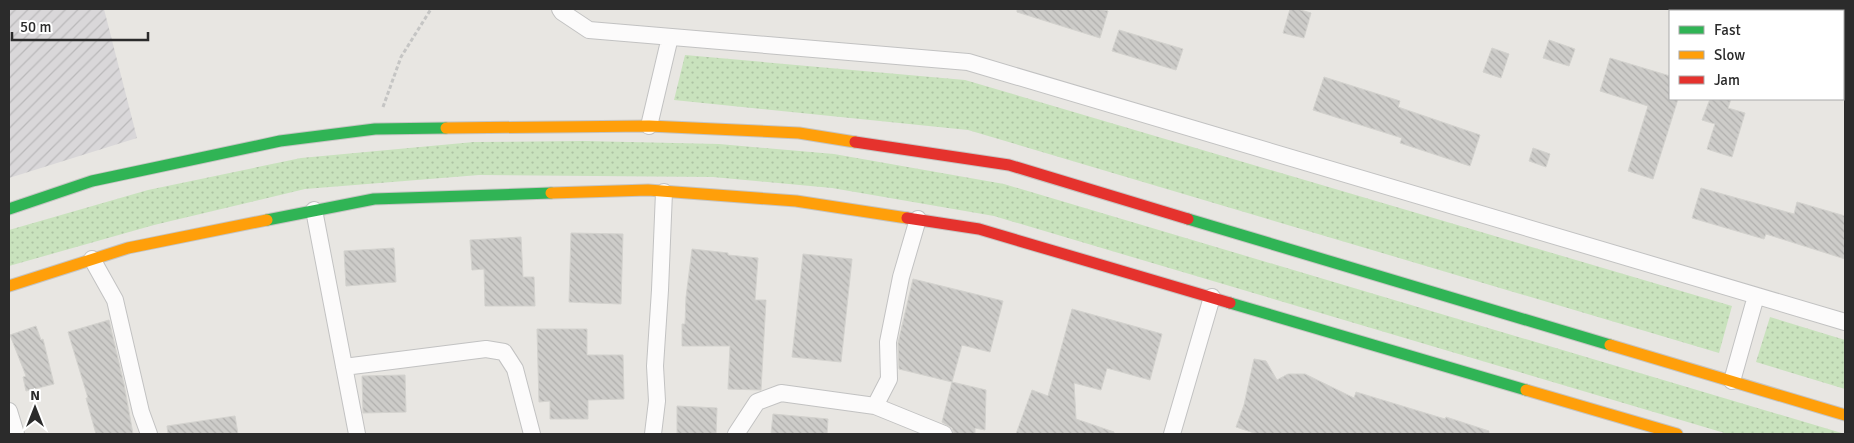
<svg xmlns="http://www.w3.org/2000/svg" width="1854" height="443" font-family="Signika,sans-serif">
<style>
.industrial{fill:url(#industrial-furrows)}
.grass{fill:url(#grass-dots)}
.building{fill:url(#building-back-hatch);stroke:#d3d2ce}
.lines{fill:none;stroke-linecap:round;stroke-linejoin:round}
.street-casing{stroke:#c2c2c2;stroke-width:18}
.fast-casing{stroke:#c5c4c2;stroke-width:13}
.slow-casing{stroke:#c5c4c2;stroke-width:13}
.jam-casing{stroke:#c5c4c2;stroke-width:13}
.path{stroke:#c5c5c4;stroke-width:3;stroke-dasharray:4 2.5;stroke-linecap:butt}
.street{stroke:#fcfbfb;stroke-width:16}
.fast{stroke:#30b455;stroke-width:11}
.slow{stroke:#ff9f0a;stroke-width:11}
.jam{stroke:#e5322d;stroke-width:11}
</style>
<defs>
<pattern id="industrial-furrows" width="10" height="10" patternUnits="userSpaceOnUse" patternTransform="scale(1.25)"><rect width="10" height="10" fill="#d9d7d9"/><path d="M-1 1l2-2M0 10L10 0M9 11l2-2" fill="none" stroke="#bab9ba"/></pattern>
<pattern id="grass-dots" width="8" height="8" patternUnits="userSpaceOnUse" patternTransform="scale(1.25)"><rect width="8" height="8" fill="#c9e2bd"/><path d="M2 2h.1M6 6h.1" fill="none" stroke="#adc2a3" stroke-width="1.8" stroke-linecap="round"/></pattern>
<pattern id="building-back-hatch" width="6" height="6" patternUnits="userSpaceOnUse" patternTransform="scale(1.25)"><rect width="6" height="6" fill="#cdccc9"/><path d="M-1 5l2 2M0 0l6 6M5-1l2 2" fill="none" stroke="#b0afad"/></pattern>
</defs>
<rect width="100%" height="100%" fill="#e8e6e2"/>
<path class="industrial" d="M9,9H104L137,138L9,178Z"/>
<path class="grass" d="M685,55L965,80L1732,306L1719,353L968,130L674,100Z
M584,141L719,144L834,154L1004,184L1845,434H1728L994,216L832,188L713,177L479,175L305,189L154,225L9,266V230L148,190L301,158L474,142Z
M1770,317L1845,340V389L1756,362Z"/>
<path class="building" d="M1017,9H1099L1108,11L1100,38L1017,12Z
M1290,9H1297L1311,13L1304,38L1283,33Z
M1119,30L1183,49L1176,70L1112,51Z
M1549,40L1575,49L1569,66L1543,58Z
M1492,48L1509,54L1501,78L1483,72Z
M1610,58L1670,76V99H1678L1653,179L1628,171L1648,106L1600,91Z
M1324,77L1400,101L1398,107L1480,135L1470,166L1400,143L1402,138L1313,110Z
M1710,99H1731L1728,108L1745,113L1732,157L1707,149L1715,124L1702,120Z
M1533,148L1550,154L1546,167L1529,161Z
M1701,188L1794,214L1797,202L1845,216V259L1766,234L1764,239L1692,218Z
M571,233L623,234L621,304L569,302Z
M521,237L523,277H534L535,306H485L484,269L472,270L470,240Z
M394,248L396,282L346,286L344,251Z
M692,249L728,253V255L758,258L755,300H766L761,390L728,389L730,346H682V324H685L686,297Z
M803,254L852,259L841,362L792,357Z
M913,279L1003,301L990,352L962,345L952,382L899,369L898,343Z
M1072,309L1162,334L1150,380L1107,368L1101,390L1074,383L1076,419L1114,432V434H1016L1032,390L1048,396Z
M109,320L124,384L133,434H96L86,398H88L68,332Z
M36,326L41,340L43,339L54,384L26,391L23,377L26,376L10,335Z
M537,329H587V355H623L624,399L588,400V419H550V401L539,402Z
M1254,359L1266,361L1277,380L1288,374H1305L1354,398L1356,392L1445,419L1446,417L1489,431V434H1257L1236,427L1244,405Z
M405,375L406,412L363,413L362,376Z
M952,382L986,390L985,430L975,428V434H954L952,428L942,422Z
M677,406L717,408L716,434H677Z
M773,414L828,419L827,434H771Z
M235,416L238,434H168L167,426Z"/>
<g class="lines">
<defs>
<path id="street" d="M560,9L562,12L589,30L968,62L1845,322
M649,126L670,37
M314,210L357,434
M92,259L115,300L141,412L149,434
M344,367L486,349L504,352L515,369L532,434
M1732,381L1756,296
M875,406L944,434
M9,411L16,434
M653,434L657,401L655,366L660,290L664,192
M736,434L757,402L781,393L875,406L889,379L888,342L901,277L918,219
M1172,434L1212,297"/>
<path id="fast" d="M9,209L92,181L280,141L375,129L446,128
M1188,219L1610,345
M267,220L374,199L551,193
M1230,303L1526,390"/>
<path id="slow" d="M446,128L649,126L799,133L855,142
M551,193L648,190L796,201L907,218
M9,286L128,248L267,220
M1610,345L1845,415
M1526,390L1677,434"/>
<path id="jam" d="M855,142L1009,165L1188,219
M907,218L979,229L1230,303"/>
</defs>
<use href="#street" class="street-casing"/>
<use href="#fast" class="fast-casing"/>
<use href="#slow" class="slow-casing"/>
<use href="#jam" class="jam-casing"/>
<path class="path" d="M383,107L401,57L431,9"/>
<use href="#street" class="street"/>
<use href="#fast" class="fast"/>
<use href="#slow" class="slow"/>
<use href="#jam" class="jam"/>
</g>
<rect width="1854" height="443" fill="none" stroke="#2b2b2b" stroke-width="20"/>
<rect x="1669" y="10" width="175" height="90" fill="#ffffff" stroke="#aaaaaa"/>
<rect x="1679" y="26" width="25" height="8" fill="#30b455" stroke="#aaaaaa"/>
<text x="1714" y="35" font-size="15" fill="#2b2b2b">Fast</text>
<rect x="1679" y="51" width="25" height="8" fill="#ff9f0a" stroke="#aaaaaa"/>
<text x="1714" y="60" font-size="15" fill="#2b2b2b">Slow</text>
<rect x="1679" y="76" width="25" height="8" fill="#e5322d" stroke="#aaaaaa"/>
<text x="1714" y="85" font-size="15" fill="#2b2b2b">Jam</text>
<g transform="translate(35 408)" stroke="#ffffff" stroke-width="4" paint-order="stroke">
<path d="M0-4L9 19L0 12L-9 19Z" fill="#2b2b2b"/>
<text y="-8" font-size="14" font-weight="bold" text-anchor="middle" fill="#2b2b2b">N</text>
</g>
<path d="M12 32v8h136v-8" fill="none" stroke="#2b2b2b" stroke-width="2.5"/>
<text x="20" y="32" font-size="15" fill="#2b2b2b" stroke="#ffffff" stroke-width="4" paint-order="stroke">50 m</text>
</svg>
